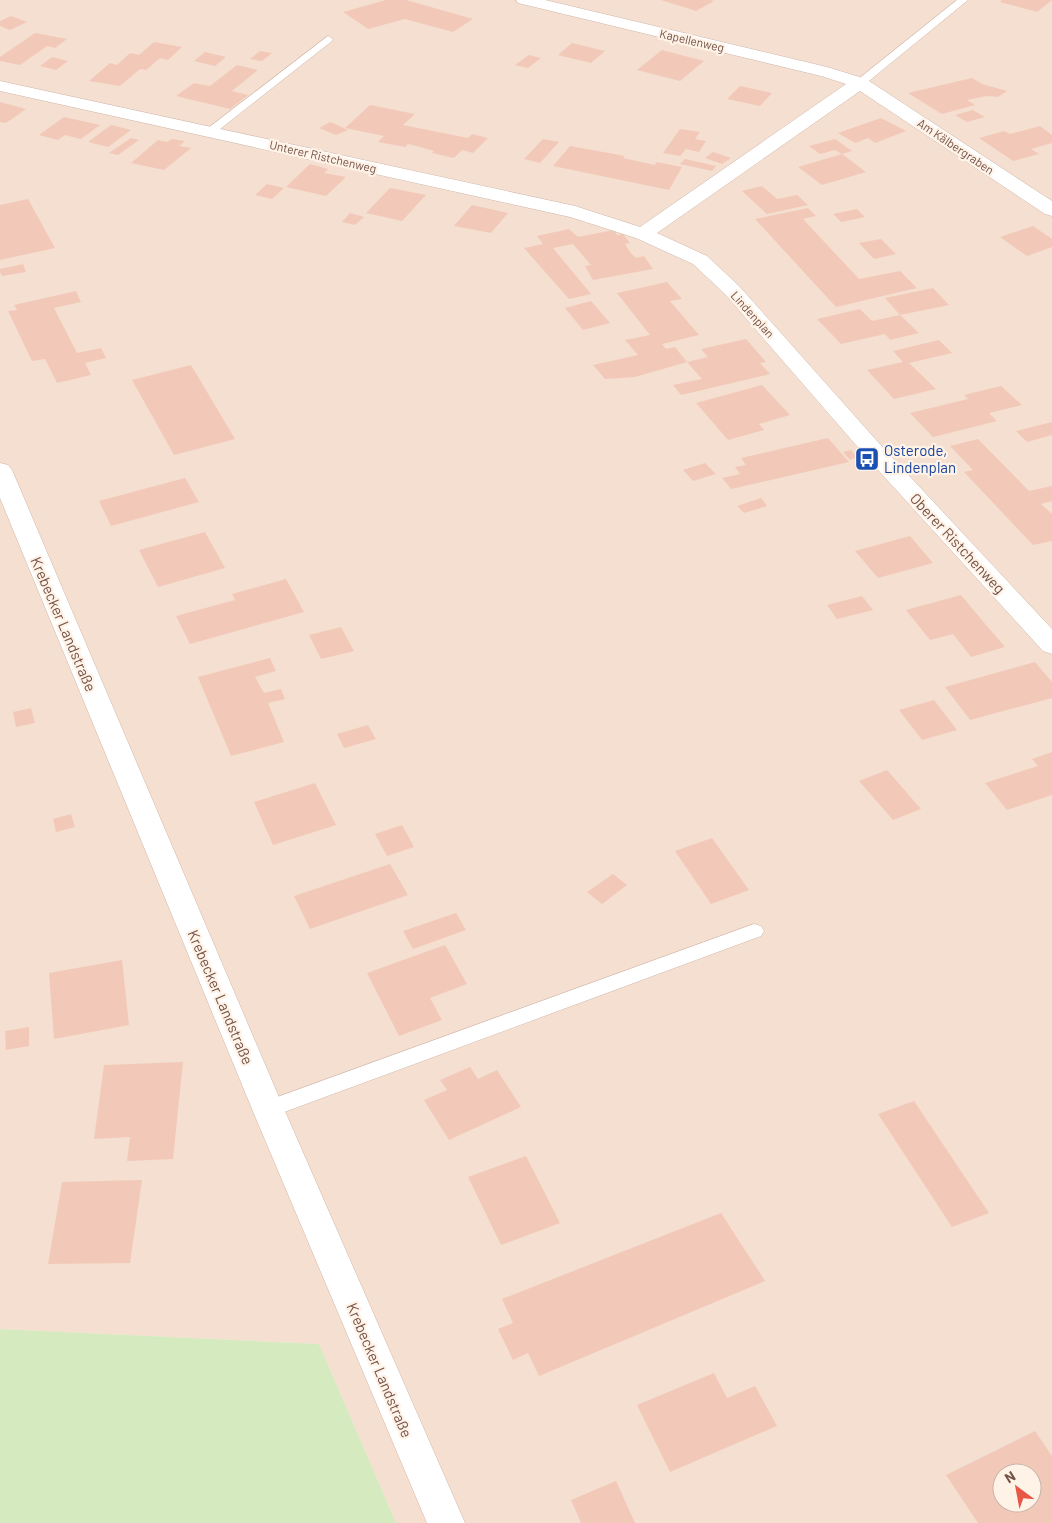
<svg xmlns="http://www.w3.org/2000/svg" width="1052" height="1523" font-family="Barlow,sans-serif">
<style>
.residential{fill:#f4dfd0;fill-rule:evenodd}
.green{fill:#d6eac0}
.building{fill:#f2c9b9;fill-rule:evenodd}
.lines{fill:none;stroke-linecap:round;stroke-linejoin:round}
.service-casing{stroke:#d0b7ab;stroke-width:1}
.minor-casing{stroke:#d0b7ab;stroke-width:1}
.secondary-casing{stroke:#d3b6a8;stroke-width:1}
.service{fill:#fff;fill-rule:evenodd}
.minor{fill:#fff;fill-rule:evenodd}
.secondary{fill:#fff;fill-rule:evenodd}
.labels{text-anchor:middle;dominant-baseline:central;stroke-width:4.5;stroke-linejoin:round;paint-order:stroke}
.far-street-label{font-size:12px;fill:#745248;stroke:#fff3e8}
.transit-label{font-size:15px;fill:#164399;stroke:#fff3e8;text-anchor:start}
.street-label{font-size:15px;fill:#745248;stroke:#fff3e8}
</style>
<rect width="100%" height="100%" fill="#fcefe2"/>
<path class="residential" d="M0,0H1052V1523H396L319,1344L0,1329ZM1002,1473H1032V1503H1002Z"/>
<path class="green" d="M0,1329L319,1344L396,1523H0Z"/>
<path class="building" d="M386,0H406L473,19L453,32L405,19L368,29L343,12Z
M661,0H711L714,1L696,11Z
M1002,0H1052L1037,12L1000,2Z
M11,16L27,22L10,30L0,26V21Z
M35,33L67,39L55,48L47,46L20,65L0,61V57Z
M154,42L182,47L168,60L160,58L146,70L140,69L120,86L89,81L110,63L117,65L130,53L139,55Z
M572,43L605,51L591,63L558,55Z
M662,50L704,61L680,81L637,70Z
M260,51L272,53L262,61L250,59Z
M205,52L226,57L215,66L194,61Z
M529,55L541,58L528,68L515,65Z
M52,57L68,61L56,70L40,66Z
M237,65L258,70L232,91L248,95L230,109L176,96L194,83L210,86Z
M972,78L982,84L1007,91L998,97L986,96L967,100L975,105L942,114L908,93Z
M740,86L772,93L760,106L727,99Z
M0,102L26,109L6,123L0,122Z
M370,105L415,114L403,125L468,138L472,134L488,138L473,153L462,150L454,158L432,153L434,151L420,147L408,144L405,147L378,142L384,136L345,128Z
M973,110L985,117L967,122L955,115Z
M64,117L100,125L81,139L65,135L58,140L39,135Z
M881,118L906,131L875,143L868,138L855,143L838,133Z
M330,122L348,130L336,135L319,128Z
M111,125L131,130L108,147L88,142Z
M1040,126L1052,135V143L1031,149L1039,154L1013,161L979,138L1004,131L1010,134Z
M680,129L700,132L695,139L706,141L699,152L686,149L680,156L663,153Z
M131,138L139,140L118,155L109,153Z
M172,139L185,141L179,146L191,148L164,170L131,163L158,140L167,142Z
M543,139L559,142L540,163L524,159Z
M835,139L852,151L842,154L835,150L820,154L809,146Z
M570,146L625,156L623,158L655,165L656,162L682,167L669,190L553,166Z
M713,152L731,158L722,164L705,158Z
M842,154L866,172L822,185L798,167Z
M685,159L716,166L712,171L680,164Z
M310,164L328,169L324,173L346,177L326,196L286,187Z
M267,184L284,188L272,199L255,195Z
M762,186L777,199L797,195L808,205L767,214L742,191Z
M390,188L426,195L402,221L366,213Z
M28,199L55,248L0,260V205Z
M472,205L508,213L491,233L454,226Z
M808,208L816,216L803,219L859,279L900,271L917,288L836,307L755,219Z
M857,209L865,217L841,222L833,214Z
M350,213L364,217L355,225L342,222Z
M1033,226L1052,239V247L1027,256L1000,237Z
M569,229L578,237L614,230L617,235L623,234L630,243L625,244L630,252L636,258L644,256L653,269L593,280L585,266L591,265L573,244L553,248L591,294L569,299L524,248L543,244L537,236Z
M881,239L896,254L874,259L859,243Z
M23,264L26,272L2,276L0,272V269Z
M667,282L682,299L670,301L699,335L662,344L666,349L675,347L687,362L635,377L605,379L593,365L638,355L625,340L650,335L617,293Z
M933,288L949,305L900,315L885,298Z
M76,291L81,302L54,308L77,353L101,348L106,358L85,363L91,375L57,383L45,359L32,361L8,311L17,310L14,305Z
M591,301L610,323L583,330L565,308Z
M860,309L872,321L900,315L919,333L890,340L885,334L841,344L817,319Z
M746,339L766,362L760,363L770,374L681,395L673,385L702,379L687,362L708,357L701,349Z
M939,340L952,353L909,363L936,389L894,399L867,370L903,362L893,351Z
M191,365L235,439L174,455L132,380Z
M762,385L790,415L759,424L764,430L728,440L696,403Z
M1001,386L1022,405L989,413L997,421L933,437L910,413L968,399L964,395Z
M1052,422V435L1027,442L1016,431Z
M828,438L849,462L731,489L722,478L740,474L735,467L746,465L741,458Z
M978,439L1029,491L1052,486V501L1041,504L1052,514V541L1033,545L964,472L973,470L950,446Z
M851,450L857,457L850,460L843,452Z
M705,463L716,474L693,481L683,470Z
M185,478L199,502L111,526L99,501Z
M761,498L767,506L744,513L737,506Z
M205,532L225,568L158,587L139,550Z
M910,536L933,563L878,578L855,551Z
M286,579L304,612L190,644L176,616L235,600L232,594Z
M961,595L986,625L1005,647L971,657L953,634L930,640L906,610Z
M862,596L873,610L837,619L827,605Z
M341,627L354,651L321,659L309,635Z
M270,658L276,671L255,677L264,693L281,689L285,699L268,703L284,742L231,756L198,677Z
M1035,662L1052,682V698L970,720L945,687Z
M934,700L957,730L922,740L899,710Z
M31,708L35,723L16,727L13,712Z
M368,725L376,739L344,748L337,734Z
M1052,752V795L1007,810L985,783L1038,766L1032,759Z
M887,770L921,809L893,820L859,781Z
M315,783L336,825L273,845L254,802Z
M71,814L75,827L56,832L53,819Z
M402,825L414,847L387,856L375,834Z
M712,838L749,890L711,904L675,851Z
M390,864L408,895L310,929L294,896Z
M613,874L627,885L602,904L587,892Z
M456,913L466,930L413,949L403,931Z
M445,945L467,984L430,998L442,1020L399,1036L367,973Z
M122,960L129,1025L54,1039L49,973Z
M29,1027V1046L6,1050L5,1031Z
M183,1062L173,1159L127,1161L130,1137L94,1139L104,1065Z
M470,1067L478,1079L497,1070L521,1107L449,1140L424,1100L447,1090L440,1080Z
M914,1101L989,1213L952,1227L878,1114Z
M526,1156L560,1223L501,1245L468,1177Z
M142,1180L130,1263L48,1264L62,1182Z
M721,1213L765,1281L539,1376L528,1353L513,1360L498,1329L513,1323L502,1299Z
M714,1373L727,1398L755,1386L777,1426L670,1472L637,1405Z
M1035,1431L1052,1456V1523H978L946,1475ZM1002,1473H1032V1503H1002Z
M616,1481L635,1523H581L571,1500Z"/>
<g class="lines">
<defs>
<path id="service" d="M957,0H968L864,85H856V81Z
M328,36L333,39L332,41L215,133H207V129Z
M754,924L761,926L764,931L761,936L268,1118L261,1115L258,1109L261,1103Z"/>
<path id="minor" d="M516,0H545L827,67L866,79L1052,201V216L1045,214L860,91L657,233L707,256L739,286L885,450L1052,629V654L1043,651L869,460L725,294L693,264L636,238L570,217L0,91V81L575,206L640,227L846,84L821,76L518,3Z"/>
<path id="secondary" d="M0,463L8,465L12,470L284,1109L465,1523H427L252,1109L0,498Z"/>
</defs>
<use href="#service" class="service-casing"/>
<use href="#minor" class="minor-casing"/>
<use href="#secondary" class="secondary-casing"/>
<use href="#service" class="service"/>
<use href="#minor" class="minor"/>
<use href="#secondary" class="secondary"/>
</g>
<defs>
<symbol id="bus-square" viewBox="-11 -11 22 22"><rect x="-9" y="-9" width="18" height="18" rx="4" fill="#1a4fb4" stroke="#fff3e8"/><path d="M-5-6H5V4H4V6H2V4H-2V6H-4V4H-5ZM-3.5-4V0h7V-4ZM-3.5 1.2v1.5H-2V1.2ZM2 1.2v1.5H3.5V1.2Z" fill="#fff"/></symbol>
</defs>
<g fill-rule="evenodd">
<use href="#bus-square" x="853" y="445" width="28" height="28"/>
</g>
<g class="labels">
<g class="far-street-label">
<text transform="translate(692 40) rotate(13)">Kapellenweg</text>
<text transform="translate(956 146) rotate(34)">Am Kälbergraben</text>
<text transform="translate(323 156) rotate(13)">Unterer Ristchenweg</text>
<text transform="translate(753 314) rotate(48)">Lindenplan</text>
</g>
<g class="transit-label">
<text x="884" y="450">Osterode,<tspan x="884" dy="17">Lindenplan</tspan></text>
</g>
<g class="street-label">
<text transform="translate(958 543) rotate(47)">Oberer Ristchenweg</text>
<text transform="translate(64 624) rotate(67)">Krebecker Landstraße</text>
<text transform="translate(221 997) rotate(67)">Krebecker Landstraße</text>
<text transform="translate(380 1370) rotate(67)">Krebecker Landstraße</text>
</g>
</g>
<g transform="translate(1017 1488) rotate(328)"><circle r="24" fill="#fff3e8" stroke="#c7b3a8"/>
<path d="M0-4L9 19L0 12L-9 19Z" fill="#e85645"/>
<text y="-8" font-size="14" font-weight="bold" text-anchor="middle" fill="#745248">N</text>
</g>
</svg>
